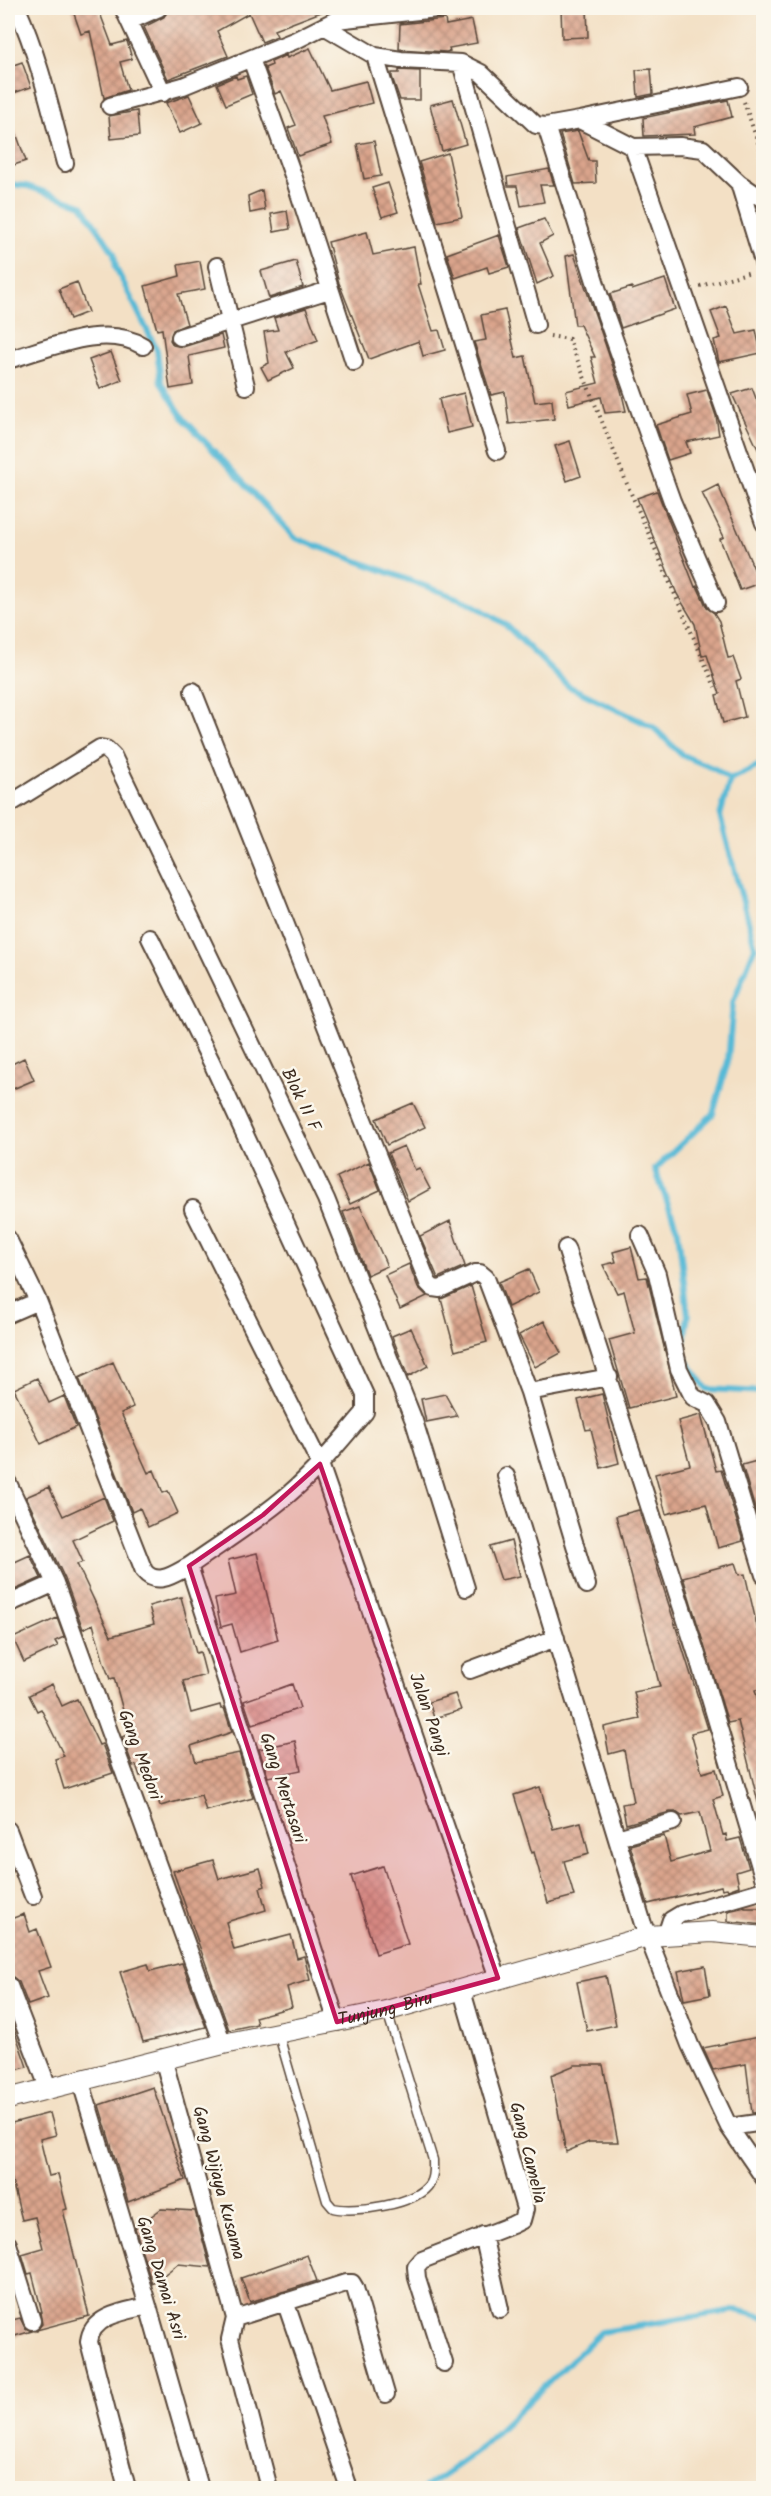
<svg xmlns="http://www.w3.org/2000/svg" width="771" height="2496" font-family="Kalam,sans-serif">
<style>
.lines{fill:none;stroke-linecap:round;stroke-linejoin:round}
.stream{stroke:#57b9d6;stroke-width:6}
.building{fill:url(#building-cross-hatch)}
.service-casing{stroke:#574537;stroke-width:11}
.minor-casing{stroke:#574537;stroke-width:20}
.tertiary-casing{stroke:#574537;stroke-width:22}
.path{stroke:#574537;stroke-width:4;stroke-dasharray:1.5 4.5;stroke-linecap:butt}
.service{stroke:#fff;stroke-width:8}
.minor{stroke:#fff;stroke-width:16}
.tertiary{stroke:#fff;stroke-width:20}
.marked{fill:#c2185b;fill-opacity:0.2;stroke:#c2185b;stroke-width:4.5;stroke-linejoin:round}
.labels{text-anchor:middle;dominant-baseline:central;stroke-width:5;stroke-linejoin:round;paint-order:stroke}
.street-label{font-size:18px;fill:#3b2a1e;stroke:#fbf7ec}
</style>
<defs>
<pattern id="building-cross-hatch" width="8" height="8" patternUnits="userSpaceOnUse" patternTransform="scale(1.5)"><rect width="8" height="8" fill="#daa48c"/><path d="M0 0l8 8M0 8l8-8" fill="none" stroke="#b28672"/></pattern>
</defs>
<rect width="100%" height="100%" fill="#fbf7ec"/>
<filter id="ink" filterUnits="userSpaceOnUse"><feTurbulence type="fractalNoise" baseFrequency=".0167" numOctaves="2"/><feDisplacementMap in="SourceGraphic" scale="12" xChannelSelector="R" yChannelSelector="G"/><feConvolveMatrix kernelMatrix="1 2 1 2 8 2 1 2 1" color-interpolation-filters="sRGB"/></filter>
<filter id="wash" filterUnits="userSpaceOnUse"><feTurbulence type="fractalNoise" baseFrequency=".008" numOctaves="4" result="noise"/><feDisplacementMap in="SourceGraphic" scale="24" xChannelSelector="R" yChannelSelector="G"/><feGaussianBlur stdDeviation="1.35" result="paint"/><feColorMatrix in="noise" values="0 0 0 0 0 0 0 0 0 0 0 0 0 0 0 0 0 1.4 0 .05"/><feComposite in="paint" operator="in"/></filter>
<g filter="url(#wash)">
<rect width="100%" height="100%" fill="#f3e0c5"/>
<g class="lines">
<path class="stream" d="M8,184L27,186L82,205L114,253L116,268L157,350L161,383L184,419L295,538L471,603L506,625L568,686L653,727L682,755L715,769L730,780
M764,763L730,780L720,816L755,947L733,1002L728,1061L713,1114L655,1169L678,1231L688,1315L682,1354L707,1389L764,1392
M424,2488L476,2452L601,2332L736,2310L764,2317"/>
</g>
<g id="blocks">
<path class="building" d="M72,8H98L112,45L127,41L132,59L120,62L128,90L104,98L90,31L81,34Z
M169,8H329V9L274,30L277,36L262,42L249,13L217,31L228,56L168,79L144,27L164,17Z
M561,8H587L588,37L562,38Z
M445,19L446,25L472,20L477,43L449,48L450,51L446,52L399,49L400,24Z
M310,48L330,90L366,81L372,103L322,116L332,144L298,156L288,128L296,125L281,91L275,94L265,68L272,65L271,62L286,55L287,58Z
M22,62L31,87L8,95V67Z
M651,69L653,94L638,97L636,70Z
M399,70L420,71V100H400L392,77V73H399Z
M236,76L237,79L246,76L252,94L226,105L217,84Z
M189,95L202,123L180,133L166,103Z
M453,99L466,144L442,151L430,105Z
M728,100L732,117L694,127L695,134L644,136L643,118Z
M137,111L139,136L111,139L109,116Z
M8,116H10L26,161L8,167Z
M578,131L589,161H595L596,183L575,184L560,134Z
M374,141L381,176L364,179L357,144Z
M448,153L462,217L437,222L419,162Z
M549,169L554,185H540L544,202L521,206L517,186H508L507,177Z
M388,183L398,212L382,217L372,188Z
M262,190L265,210L250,213L248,196Z
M287,211L290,229L274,232L271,214Z
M544,219L553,236L540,243L554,276L537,284L519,228Z
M367,232L373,255L414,247L421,284H418L433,331L439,330L445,350L423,356L419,341L369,359L339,283L328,242Z
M499,235L509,267L489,273L487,267L455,278L447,254Z
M574,254L621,390L626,411L605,413L601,397L569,405L566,391L598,383L591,357H595L580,325H575L566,256Z
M200,261L205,289L178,294L187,324L173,330L170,340L173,345L183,347L221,335L224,348L189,356L193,385L170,389L162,329L157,330L145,286L180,276L178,265Z
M296,261L303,287L269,298L261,271Z
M665,279L675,309L621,328L610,294L632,287V290Z
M77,282L88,312L70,319L59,289Z
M726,306L737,334L756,330L761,353L719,362L714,340L721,338L711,312Z
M306,308L318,340L286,352L294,368L268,380L261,367L269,363L264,332L278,330L274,318Z
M505,310L516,358L525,356L535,402L552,400L554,419L509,424L505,392L491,395L474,342L486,340L481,315Z
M111,352L122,380L100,389L89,360Z
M752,388L764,419V462L732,394Z
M707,390L716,416L719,435L686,442L690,453L668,460L656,425L692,414L687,395Z
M464,393L472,427L447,433L439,399Z
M570,441L581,476L567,481L555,446Z
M718,485L760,583L740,590L720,539L724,537L702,493Z
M657,491L695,587L697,586L707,608L714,613L719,621L728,658L733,657L741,679L736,681L745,717L723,723L716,695L720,694L707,655L702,656L695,624L677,594L637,498Z
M24,1058L34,1080L8,1091V1066Z
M413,1103L425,1127L387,1145L376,1119Z
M404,1146L415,1170L419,1168L430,1189L408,1201L388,1153Z
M369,1162L380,1190L350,1204L337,1177Z
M360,1206L387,1266L367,1275L343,1212Z
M450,1221L465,1266L438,1278L420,1236Z
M631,1247L639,1278L647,1277L676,1396L629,1408L609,1340L635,1333L624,1291L617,1293L603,1265L616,1262L613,1252Z
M409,1264L418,1287L427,1296L400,1309L385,1275Z
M529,1269L539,1292L508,1307L499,1282Z
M471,1286L487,1342L455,1351L441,1299Z
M544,1321L561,1353L535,1367L519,1335Z
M411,1328L428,1366L408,1377L392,1336Z
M113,1362L133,1407L121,1413L148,1473L154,1470L163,1493L168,1491L178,1513L148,1527L140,1508L132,1512L79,1378Z
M37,1378L49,1403L64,1396L76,1427L41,1444L14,1389Z
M445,1394L457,1416L426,1422L421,1399Z
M602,1394L619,1463L601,1468L591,1429L586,1430L578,1400Z
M701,1415L716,1471L721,1470L743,1541L718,1548L706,1504L666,1514L655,1474L690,1465L678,1421Z
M764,1459V1536H763L742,1465Z
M49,1487L63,1516L104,1497L113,1521L73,1540L83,1562L77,1564L111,1636L154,1624L149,1606L181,1597L196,1653L200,1652L206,1675L183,1681L191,1713L220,1705L221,1709L224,1708L232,1732L191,1746L196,1762L239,1753L253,1798L206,1811L201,1795L160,1806L151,1773L140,1776L136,1765L133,1766L122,1737L129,1735L124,1714L114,1678L110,1679L104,1663L93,1624L83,1629L65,1579L26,1497Z
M639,1510L708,1729L691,1733L702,1773L716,1769L723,1796L713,1799L723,1835L726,1834L727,1841L740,1838L749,1868L736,1872L739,1886L728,1890L727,1888L722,1889L721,1886L648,1904L630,1845L664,1836L671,1862L710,1851L700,1812L682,1816L676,1812H670L626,1824L622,1804L634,1802L624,1750L609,1754L604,1727L640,1719L634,1692L660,1687L616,1516Z
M511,1541L520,1576L501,1580L490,1547Z
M257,1553L278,1640L240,1652L232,1624L221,1627L215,1599L236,1595L228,1560Z
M30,1555L41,1578L8,1593V1565Z
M735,1563L739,1575L745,1574L764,1656V1688L755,1690L764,1722V1801L758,1802L738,1721L728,1723L683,1577Z
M57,1618L64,1637L55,1641L58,1646L24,1662L13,1638Z
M52,1684L62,1706L77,1699L99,1745L102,1744L113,1773L64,1789L55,1759L64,1756L41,1709L37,1711L29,1695Z
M292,1684L300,1708L252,1725L244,1701Z
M455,1694L461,1710L434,1718L429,1702Z
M295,1741L301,1770L268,1777L259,1749Z
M540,1787L553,1829L581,1822L589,1854L564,1861L574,1896L548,1903L534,1852L532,1853L514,1795Z
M213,1860L219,1879L260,1868L265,1886L260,1888L266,1910L226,1922L234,1950L291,1935L297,1958L304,1956L310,1980L287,1987L292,2007L255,2017L257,2024L229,2030L173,1871Z
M383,1866L408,1944L376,1954L351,1876Z
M745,1907V1908H764V1925L728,1921V1911Z
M24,1914L30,1932L37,1929L51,1967L38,1971L48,1998L28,2005L19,1982L8,1973V1920Z
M182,1963L206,2027L143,2042L120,1972L148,1964L150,1971Z
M705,1966L710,1995L684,2000L678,1971Z
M606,1976L616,2025L587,2031L577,1982Z
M8,2012L27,2067L8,2072Z
M758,2037L764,2059V2112L752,2113L746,2064L713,2070L703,2048Z
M575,2065H603L618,2142H589L566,2152L551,2075Z
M153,2087L185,2180L128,2202L99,2105Z
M50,2113L56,2135L40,2139L49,2176L58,2174L67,2209L63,2210L89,2316L37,2330L42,2324L40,2312H42L32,2273L28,2274L22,2254L43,2248L35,2217L22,2220L8,2165V2124Z
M161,2209L195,2211L210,2267L178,2264L152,2284L135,2228Z
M307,2255L317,2281L250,2302L241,2278Z
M20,2318L25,2328L32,2331L8,2338V2321Z"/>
</g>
</g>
<g filter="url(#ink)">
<use href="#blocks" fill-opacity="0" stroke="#574537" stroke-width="1.5"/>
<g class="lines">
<defs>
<path id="service" d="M278,2032L327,2201L333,2208C354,2213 418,2205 430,2183C434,2176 433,2169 433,2160L387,2011"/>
<path id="minor" d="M17,8C39,57 51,111 65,163
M123,8L163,93
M130,21L159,8
M324,26L375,56L401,60L461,63L481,73L536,125L546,126L580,120L633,147L680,146L703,149L739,183L764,200
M375,56L497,451
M251,59L294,178L354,362
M461,63L536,325
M110,106L183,86L296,40L336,20L446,8
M580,120L739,87
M546,126L606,316L672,501L716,603
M633,147L764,523
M739,183L764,265
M217,266L246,386
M180,337L329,290
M8,360C48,349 105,322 143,346
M193,691L428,1283L433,1288L440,1289L475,1273H480L486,1278L529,1392L587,1585
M8,805L100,748L106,749L113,756L326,1199L414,1421L466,1588
M193,1209L320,1464L498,1978
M640,1235L657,1274L679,1369L693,1397L707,1404L718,1422L764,1575
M8,1239L38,1301L144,1571C157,1587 174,1574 189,1566C223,1542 259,1520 290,1493C318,1469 341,1440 365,1412V1395L212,1063L150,938
M566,1248L698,1658L764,1880
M8,1314L38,1301
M529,1392L609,1377
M506,1476L643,1924L690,2045L729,2127L764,2178
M8,1483L55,1583L223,2044
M189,1566L337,2022
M8,1604L55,1583
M470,1670L556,1638
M8,1830L33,1896
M617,1838L673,1822
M666,1935L671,1920L681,1914L764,1890
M9,1986L48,2087
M163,2058L235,2318
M80,2079L148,2306L200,2488
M729,2127L764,2122
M483,2235L500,2309
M8,2244L32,2321
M285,2301L347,2482
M235,2318L346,2283H352L355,2288L386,2394
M235,2318L230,2339L269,2488
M444,2363L417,2278L416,2267L422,2260L512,2225L522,2220L525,2209L462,1991
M127,2488L89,2342C91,2315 127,2311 148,2306"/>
<g id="tertiary">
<path id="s1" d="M8,2099L223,2044L386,2011L648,1936L712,1932L764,1937"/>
</g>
</defs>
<use href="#service" class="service-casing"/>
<use href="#minor" class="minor-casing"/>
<use href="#tertiary" class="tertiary-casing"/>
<path class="path" d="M744,102L764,160
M700,286L751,272
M550,336L569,339L627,484L715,687"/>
<use href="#service" class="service"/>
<use href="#minor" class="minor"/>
<use href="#tertiary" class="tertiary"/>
</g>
</g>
<path class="marked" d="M320,1464L498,1978L337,2022L189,1566L263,1515Z"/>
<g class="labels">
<g class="street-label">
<text transform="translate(300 1100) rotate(64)">Blok II F</text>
<text transform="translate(428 1715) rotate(71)">Jalan Pangi</text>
<text transform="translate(139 1755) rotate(70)">Gang Medori</text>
<text transform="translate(282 1788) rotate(72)">Gang Mertasari</text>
<text stroke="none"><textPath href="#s1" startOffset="388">Tunjung Biru</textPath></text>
<text transform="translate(527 2153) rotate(76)">Gang Camelia</text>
<text transform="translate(218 2183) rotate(75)">Gang Wijaya Kusama</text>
<text transform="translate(160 2278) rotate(73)">Gang Damai Asri</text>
</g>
</g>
<rect width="771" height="2496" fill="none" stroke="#fbf7ec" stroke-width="30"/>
</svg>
